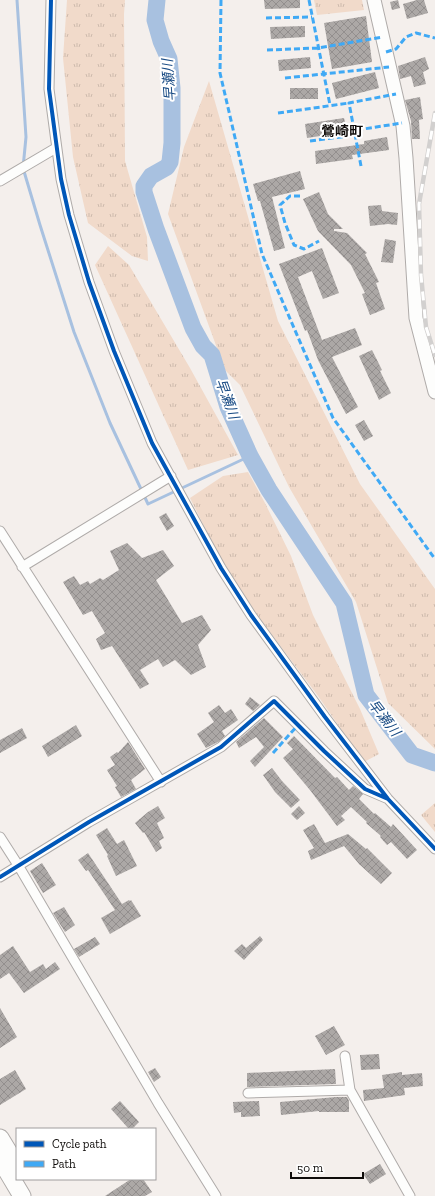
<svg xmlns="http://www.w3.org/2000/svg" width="435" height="1196" font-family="'Zilla Slab','Noto Sans JP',serif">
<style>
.grass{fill:url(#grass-tufts)}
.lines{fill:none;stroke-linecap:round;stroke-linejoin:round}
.stream{stroke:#a8c1e0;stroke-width:3}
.river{stroke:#a8c1e0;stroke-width:17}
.building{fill:url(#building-cross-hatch)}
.street-casing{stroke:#afaba9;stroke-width:11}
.secondary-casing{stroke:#afaba9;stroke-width:15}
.highway-casing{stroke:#afaba9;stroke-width:19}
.street{stroke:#fdfdfc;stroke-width:9}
.secondary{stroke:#fdfdfc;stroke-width:13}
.highway{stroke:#fdfdfc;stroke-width:17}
.rail-casing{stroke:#d2d0cf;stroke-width:4.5}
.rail{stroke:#fff;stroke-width:3;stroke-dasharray:9;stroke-linecap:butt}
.quiet{stroke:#3fa9f5;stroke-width:3;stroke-dasharray:6 3;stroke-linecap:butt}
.cycleway-casing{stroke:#fff;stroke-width:6}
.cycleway{stroke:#0057b8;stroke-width:4}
.labels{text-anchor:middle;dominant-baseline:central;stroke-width:4;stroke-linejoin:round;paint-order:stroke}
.water-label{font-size:14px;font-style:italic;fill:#194b84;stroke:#fff}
.neighbourhood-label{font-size:14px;font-weight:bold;fill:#0e0b09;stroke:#fff}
</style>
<defs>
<pattern id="grass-tufts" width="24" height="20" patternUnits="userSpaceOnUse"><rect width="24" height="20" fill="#f1daca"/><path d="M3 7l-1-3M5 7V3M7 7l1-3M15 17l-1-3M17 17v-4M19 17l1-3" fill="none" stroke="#cdbaac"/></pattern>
<pattern id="building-cross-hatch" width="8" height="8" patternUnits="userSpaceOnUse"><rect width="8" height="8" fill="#aca8a6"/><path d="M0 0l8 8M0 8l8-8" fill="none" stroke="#938f8e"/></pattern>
</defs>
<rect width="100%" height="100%" fill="#f4efec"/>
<path class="grass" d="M67,0H125L124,14L125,161L147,237L148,261L132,256L88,223L73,157L63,58Z
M314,0H362L364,10L317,15Z
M209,81L278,321L360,484L435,589V749L388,703L356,602L289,487L240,385L225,370L168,214L184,147Z
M108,246L129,265L190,368L238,455L188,470L95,265Z
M248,472L265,503L291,556L313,615L360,709L379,754L364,762L318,696L260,619L220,558L190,498L223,476Z
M435,803V832L421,815Z"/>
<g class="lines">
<path class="stream" d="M17,0L26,137L23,168L40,225L74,332L110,423L148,504L250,456"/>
<path class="river" d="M157,0L155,20L161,41L169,59L172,88V143L170,162L167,167L151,176L144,186V192L156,229L193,328L203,346L212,355L228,407L250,456L269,490L344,603L366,695L412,755L435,763"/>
</g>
<path class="building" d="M264,0H300V8L265,9Z
M398,0L400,8L392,10L390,2Z
M417,0H424L428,13L407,19L403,4Z
M366,16L372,62L332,69L324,23Z
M305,26V37L271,39L270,27Z
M310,57L311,68L279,71L278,60Z
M425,57L429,69L423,72L426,84L414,87L411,76L400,79L398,66Z
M375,72L379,88L336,99L332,83Z
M290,88H318V99H290Z
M420,97L423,119L419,120L420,139H412L411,121L405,100Z
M344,118L347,132L307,138L305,124Z
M387,137L389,150L352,155L353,159L316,164L315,151L364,144V141Z
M300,171L305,189L272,197L285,248L274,251L260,201H258L253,184Z
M319,192L328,214L343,229H334V231L347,233L367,253L365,254L379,282L376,283L385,309L370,315L362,294L365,293L351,265L318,231L303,199Z
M381,205L382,211L398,213L397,225L388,224L370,226L368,206Z
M385,239L396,241L393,263L381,262Z
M322,248L339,293L323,299L312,271L298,277L322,340L355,328L362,345L332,357L358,407L346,414L318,360L307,330L305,331L279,264Z
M372,350L382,370L380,371L391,393L379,400L359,356Z
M364,420L373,436L364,441L355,425Z
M166,513L174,526L167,531L159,517Z
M127,543L142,558L163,550L174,566L156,580L182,623L202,615L211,630L198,645L206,667L191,675L175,660L163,667L158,659L140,670L149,684L140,689L112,646L101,650L96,639L105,633L92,611L83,615L63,582L74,576L80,585L88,581L90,584L100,578L103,580L119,570L110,551Z
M250,697L260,705L253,711L245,704Z
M219,705L225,713L231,709L238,720L222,731L225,736L218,742L206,748L197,734L214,722L208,713Z
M264,718L283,737L255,767L250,761L264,747L256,737L239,748L236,742Z
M76,725L82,736L48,757L42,746Z
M22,728L27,738L0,753V740Z
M294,736L335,778L337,777L349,790L353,786L363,794L359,799L374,814L375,813L391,827L393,824L417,850L407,859L391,842L387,845L380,837L381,836L366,823L367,822L351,807L341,816L345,820L337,826L310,790L283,758L293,749L287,743Z
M128,742L145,769L131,780L136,789L121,797L115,787L117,786L107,770L115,765L110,757L117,752L118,753Z
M272,768L282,781L300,800L291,808L275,792L263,775Z
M158,806L165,818L157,823L164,838L159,841L162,848L156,852L144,832L143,833L135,823L148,812Z
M299,806L305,813L297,820L291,814Z
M314,824L325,843L348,834L366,849L367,848L392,873L381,884L359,864L344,846L311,860L308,851L314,848L303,830Z
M107,828L117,844L124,840L137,866L116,876L107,856L108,855L96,835Z
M88,853L122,904L129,900L130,901L131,900L141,916L110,934L101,918L115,910L88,870L86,871L78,860Z
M42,863L56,885L43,893L30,871Z
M64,907L75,925L65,932L53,913Z
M260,936L263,940L244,960L234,951L242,944L246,948Z
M95,937L100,944L79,957L74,949Z
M13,946L30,972L43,964L46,969L55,962L60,969L24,993L9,973L0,979V955Z
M0,1008L17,1037L0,1048Z
M334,1026L345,1045L326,1055L315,1036Z
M379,1054L380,1069L361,1070L360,1055Z
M155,1068L161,1077L154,1082L148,1072Z
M335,1069L336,1084L247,1087V1073Z
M15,1070L26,1089L0,1105V1079Z
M402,1072V1075L422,1073L423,1086L404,1088L405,1095L364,1101L363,1090L384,1088L382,1075Z
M336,1097H347L349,1101V1112H319V1111L281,1115L280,1102Z
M120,1101L139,1122L132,1129H129L111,1109Z
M259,1101L260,1116L241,1117V1112L234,1113L233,1102Z
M380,1164L386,1174L370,1184L363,1174Z
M131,1179H143L152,1192L145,1196H105Z"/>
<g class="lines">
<defs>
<path id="street" d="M51,0L49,89L61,179L69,215L89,282L114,351L152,443L221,568L251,615L325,717L388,799L435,849
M0,181L56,148
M0,531L161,782
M22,567L171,476
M0,837L18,865L158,1103L216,1196
M0,877L89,822L221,747L274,701L324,751L365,789L386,798
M345,1056L350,1090
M248,1093L350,1090L410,1196"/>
<path id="secondary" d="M374,0L403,126L406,158L416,318L435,392"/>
<path id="highway" d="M0,1138L17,1166
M0,1159L22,1196"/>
</defs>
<use href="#street" class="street-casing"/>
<use href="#secondary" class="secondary-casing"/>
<use href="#highway" class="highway-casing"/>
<use href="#street" class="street"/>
<use href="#secondary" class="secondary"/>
<use href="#highway" class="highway"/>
<defs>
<path id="rail" d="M435,113L419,204L421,275L426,327L435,355"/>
</defs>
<use href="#rail" class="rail-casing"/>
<use href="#rail" class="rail"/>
<path class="quiet" d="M221,0L220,73L262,254L333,418L435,559
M309,0L330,105
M266,18L312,17
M267,50L318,48L383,37
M386,52L396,49L406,37L416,33L435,38
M285,78L389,67
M278,113L349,103
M357,130L402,123
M310,141L355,135
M361,166L349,103L396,94
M300,196H290L280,205L285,223L294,245L304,249L319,241
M273,753L298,725"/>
<defs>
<path id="cycleway" d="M51,0L49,89L61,179L69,215L89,282L114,351L152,443L221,568L251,615L325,717L388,799L435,849
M0,877L89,822L221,747L274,701L324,751L365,789L388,799"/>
</defs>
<use href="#cycleway" class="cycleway-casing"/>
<use href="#cycleway" class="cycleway"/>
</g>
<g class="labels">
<g class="water-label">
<text transform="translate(169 80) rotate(-94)">早瀬川</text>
<text transform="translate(227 399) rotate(70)">早瀬川</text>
<text transform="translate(384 718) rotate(52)">早瀬川</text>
</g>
<g class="neighbourhood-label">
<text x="342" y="131">鶯崎町</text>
</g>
</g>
<rect x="16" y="1128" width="140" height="52" fill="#ffffff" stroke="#9f9d9d"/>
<rect x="24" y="1141" width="20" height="6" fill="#0057b8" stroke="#9f9d9d"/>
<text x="52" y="1148" font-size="12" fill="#0e0b09">Cycle path</text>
<rect x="24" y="1161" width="20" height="6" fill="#3fa9f5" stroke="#9f9d9d"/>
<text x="52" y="1168" font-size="12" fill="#0e0b09">Path</text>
<path d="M291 1172v6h72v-6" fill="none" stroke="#0e0b09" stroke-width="2"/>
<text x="297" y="1172" font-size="12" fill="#0e0b09" stroke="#ffffff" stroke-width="3" paint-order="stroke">50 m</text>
</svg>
